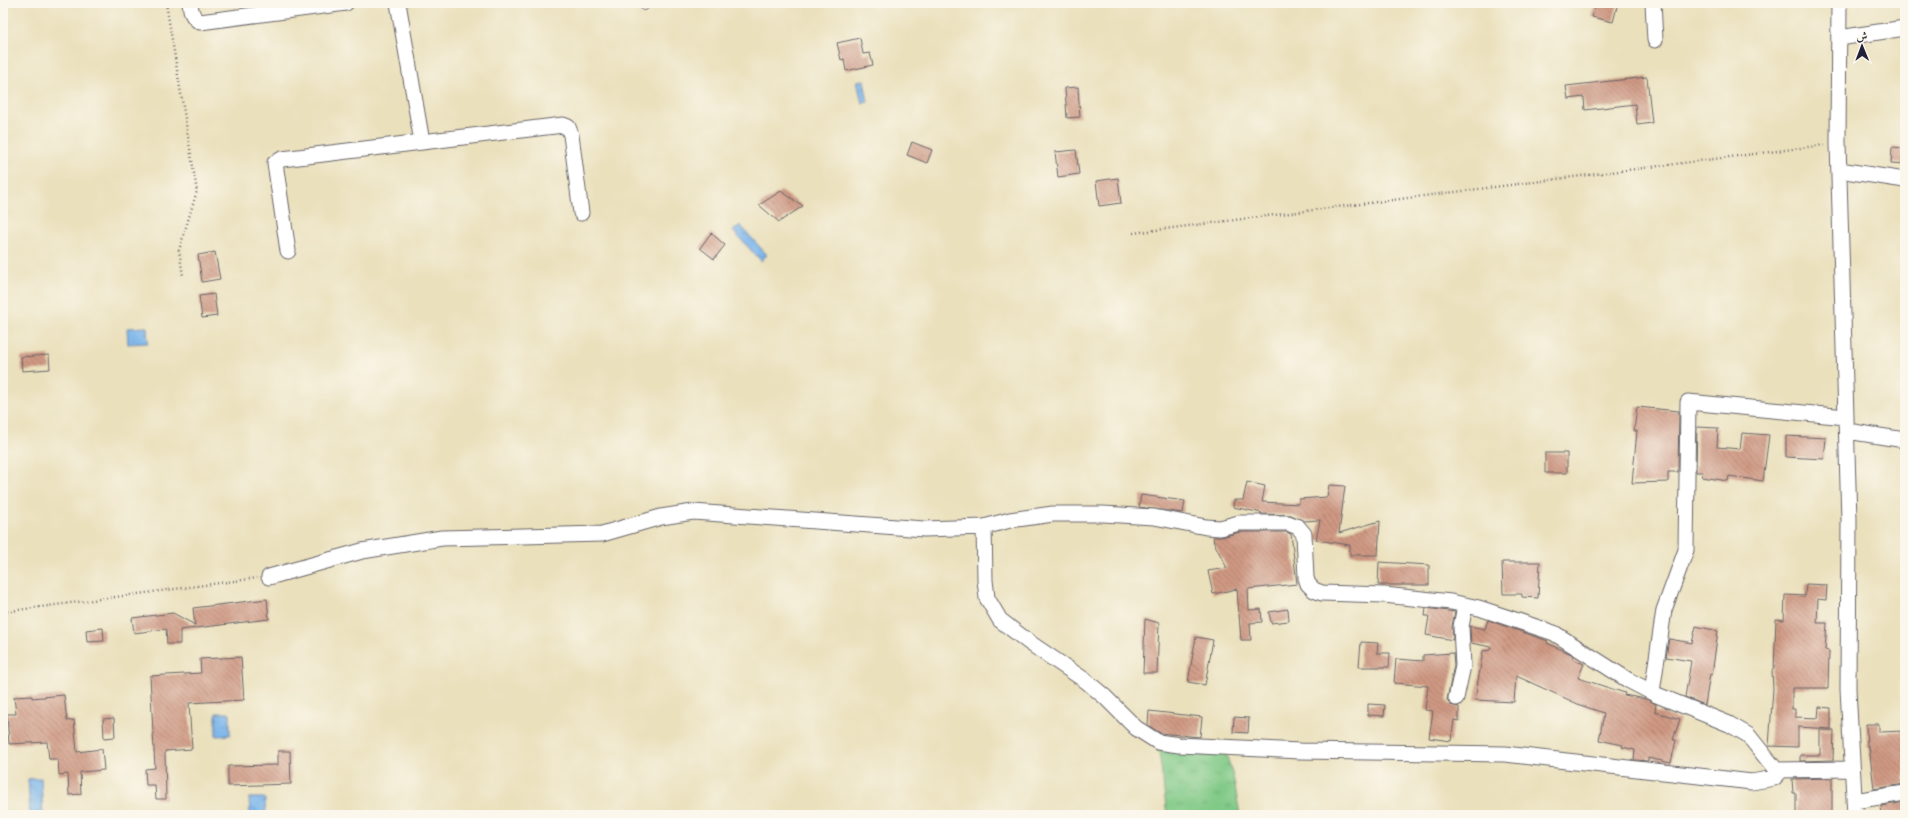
<svg xmlns="http://www.w3.org/2000/svg" width="1908" height="818" font-family="'IM FELL Double Pica',Amiri,serif">
<style>
.grass{fill:url(#grass-tufts);stroke:#517660}
.water{fill:url(#water-ripples);stroke:#4d6b92}
.building{fill:url(#building-back-hatch)}
.lines{fill:none;stroke-linecap:round;stroke-linejoin:round}
.lane-casing{stroke:#686468;stroke-width:10}
.street-casing{stroke:#686468;stroke-width:17}
.path{stroke:#686468;stroke-width:2.5;stroke-dasharray:1 3;stroke-linecap:butt}
.lane{stroke:#fff;stroke-width:8}
.street{stroke:#fff;stroke-width:15}
</style>
<defs>
<pattern id="grass-tufts" width="24" height="20" patternUnits="userSpaceOnUse"><rect width="24" height="20" fill="#80c986"/><path d="M3 7l-1-3M5 7V3M7 7l1-3M15 17l-1-3M17 17v-4M19 17l1-3" fill="none" stroke="#6eac75"/></pattern>
<pattern id="water-ripples" width="26" height="14" patternUnits="userSpaceOnUse"><rect width="26" height="14" fill="#78b4ea"/><path d="M2 4q2-2 4 0t4 0M15 11q2-2 4 0t4 0" fill="none" stroke="#6292bf"/></pattern>
<pattern id="building-back-hatch" width="6" height="6" patternUnits="userSpaceOnUse"><rect width="6" height="6" fill="#cf9983"/><path d="M-1 5l2 2M0 0l6 6M5-1l2 2" fill="none" stroke="#a87c6c"/></pattern>
</defs>
<rect width="100%" height="100%" fill="#fbf7ec"/>
<filter id="ink" filterUnits="userSpaceOnUse"><feTurbulence type="fractalNoise" baseFrequency=".025" numOctaves="2"/><feDisplacementMap in="SourceGraphic" scale="8" xChannelSelector="R" yChannelSelector="G"/><feConvolveMatrix kernelMatrix="1 2 1 2 8 2 1 2 1" color-interpolation-filters="sRGB"/></filter>
<filter id="wash" filterUnits="userSpaceOnUse"><feTurbulence type="fractalNoise" baseFrequency=".012" numOctaves="4" result="noise"/><feDisplacementMap in="SourceGraphic" scale="16" xChannelSelector="R" yChannelSelector="G"/><feGaussianBlur stdDeviation="0.9" result="paint"/><feColorMatrix in="noise" values="0 0 0 0 0 0 0 0 0 0 0 0 0 0 0 0 0 1.4 0 .05"/><feComposite in="paint" operator="in"/></filter>
<g filter="url(#wash)">
<rect width="100%" height="100%" fill="#eae0bc"/>
<path class="grass" d="M1158,742L1224,747L1233,776L1240,815H1167Z"/>
<path class="water" d="M864,80L868,102L862,103L857,81Z
M740,225L767,255L761,261L733,231Z
M147,327L148,343L128,344L127,328Z
M216,713H230V735L216,736Z
M41,778L43,815H30L28,779Z
M265,798L266,815H250L249,798Z"/>
<g id="blocks">
<path class="building" d="M1596,3H1618L1613,22L1592,17Z
M860,38L863,54L870,53L873,65L846,71L844,59L841,60L837,43Z
M1647,77L1652,123L1637,125L1635,104L1585,110L1584,97L1568,99L1566,86Z
M1078,87L1080,117L1067,118L1065,88Z
M912,142L932,150L927,163L907,155Z
M1892,147L1905,148V164L1891,163Z
M1076,150L1079,174L1058,177L1055,152Z
M1118,178L1121,203L1099,206L1096,181Z
M781,191L803,206L779,222L759,205Z
M711,233L725,245L714,259L700,248Z
M215,252L220,279L202,282L198,255Z
M214,294L217,316L202,318L199,296Z
M49,355L50,369L22,371L21,357Z
M1637,407L1679,411L1678,472H1668V482L1632,483L1637,431H1634Z
M1697,427L1718,428L1717,447L1740,449L1742,433L1769,435L1763,481L1729,476L1728,481L1702,477L1703,472H1696Z
M1786,436L1826,438L1824,459L1786,457Z
M1545,453H1567V473H1545Z
M1247,482L1265,486L1262,502L1299,504V499L1327,497L1329,485L1345,486L1339,533L1380,521L1378,555H1350V545L1316,540L1320,520L1304,521L1291,515L1260,514L1262,513L1233,507L1234,500H1243Z
M1141,495L1185,501L1183,513L1139,507Z
M1240,532H1286L1291,534L1297,584L1248,589L1249,610L1261,609L1262,622L1250,623L1251,640H1241L1237,589L1213,594L1208,571L1227,568L1214,543L1213,537H1222Z
M1379,562L1429,565V585H1378Z
M1502,562H1540L1538,598L1522,597V594H1503Z
M1806,584L1827,585L1826,600L1818,599L1817,623H1827L1825,650L1829,651L1828,688H1792V709H1795V717L1818,718L1819,707L1831,708V729L1798,727V747L1769,746L1773,689L1772,670L1774,669L1776,619L1784,620L1785,595L1805,596Z
M267,599L269,619L180,630V644H167L166,629L134,633L132,618L173,613L195,625L193,608Z
M1426,608L1455,612L1452,626L1453,640L1426,635L1429,616H1425Z
M1288,609L1289,621L1271,623L1269,612Z
M1145,619L1159,623L1157,673H1143Z
M1488,620L1548,641L1547,643L1571,654L1574,656L1572,659L1584,664L1578,678L1625,693L1624,695L1646,699L1656,704L1655,712L1680,719L1673,740H1676L1671,763L1648,758V761L1634,760L1635,750L1622,747L1623,745L1599,740L1604,713L1580,705L1523,679L1516,676L1514,702L1475,700L1483,651L1490,650L1491,647L1471,643L1470,628V626L1485,629Z
M1696,626L1718,631L1712,675L1710,674L1705,705L1685,697L1691,661L1666,657L1669,639L1692,643Z
M103,628L104,641L87,642L86,630Z
M1196,637L1213,640L1205,685L1188,682Z
M1361,642L1378,643L1377,653H1390L1389,667H1359Z
M1453,653L1454,665L1447,700L1450,705L1459,707V721L1454,720L1451,741L1429,738L1433,711L1425,710L1428,686L1394,683L1396,659L1423,661V655Z
M241,657L244,700L189,703L192,749L165,751L166,799H156L155,785H146L145,769L155,768L150,676L201,673L200,659Z
M64,695L67,721L74,720L77,752L102,749L104,770L80,772L81,794L69,795L68,774L59,775L58,759H49L47,742L9,744L7,714H16L14,697L32,696V698Z
M1368,704L1385,705L1384,716L1368,715Z
M1149,711L1202,717L1200,737L1160,733L1148,725Z
M1234,717L1249,718L1248,733L1233,732Z
M114,718L115,737L104,738L103,719Z
M1866,724H1879V732L1905,731V784L1874,789L1869,746H1867Z
M1820,730H1834L1833,760L1800,761V755H1820Z
M278,751H290L291,784L228,786V766L278,765Z
M1832,778V815H1796V793H1793L1792,779Z
M1905,802V815H1882L1881,806Z"/>
</g>
</g>
<g filter="url(#ink)">
<use href="#blocks" fill-opacity="0" stroke="#686468" stroke-width="1"/>
<g class="lines">
<defs>
<path id="lane" d="M644,3V6"/>
<path id="street" d="M190,3C191,12 192,17 200,22L346,3
M1653,3L1655,40
M1839,3L1838,143L1849,520L1848,689L1855,815
M1839,38L1905,28
M422,142L563,125L568,127L571,135L581,213
M1839,170L1905,180
M288,251L275,163L282,159L422,142L398,3
M1847,431L1905,440
M984,527L985,580L987,598L1000,620L1030,643L1086,681L1105,697L1136,728L1158,742L1179,745L1300,751L1505,754L1752,782L1774,778L1782,770
M269,577L362,551L442,538L602,534L661,517L693,512L924,529L984,527L1010,520L1053,514H1103L1154,517L1206,527L1220,528L1239,523H1288L1298,527L1304,534L1306,578L1308,584L1314,590L1322,593L1384,595L1451,602L1479,608L1554,633L1628,680L1657,695L1729,724L1748,735L1776,770L1851,769
M1652,692L1664,610L1686,550L1688,402L1846,417
M1456,698L1463,666L1461,627L1465,605
M1854,801L1905,793"/>
</defs>
<use href="#lane" class="lane-casing"/>
<use href="#street" class="street-casing"/>
<path class="path" d="M166,3L197,191L179,250L183,276
M1133,233L1824,145
M3,612L257,578"/>
<use href="#lane" class="lane"/>
<use href="#street" class="street"/>
</g>
</g>
<rect width="1908" height="818" fill="none" stroke="#fbf7ec" stroke-width="16"/>
<g transform="translate(1862 46) rotate(359)" stroke="#fbf7ec" stroke-width="3" paint-order="stroke">
<path d="M0-3L7 15L0 10L-7 15Z" fill="#22223b"/>
<text y="-6" font-size="11" font-weight="bold" text-anchor="middle" fill="#22223b">ش</text>
</g>
</svg>
